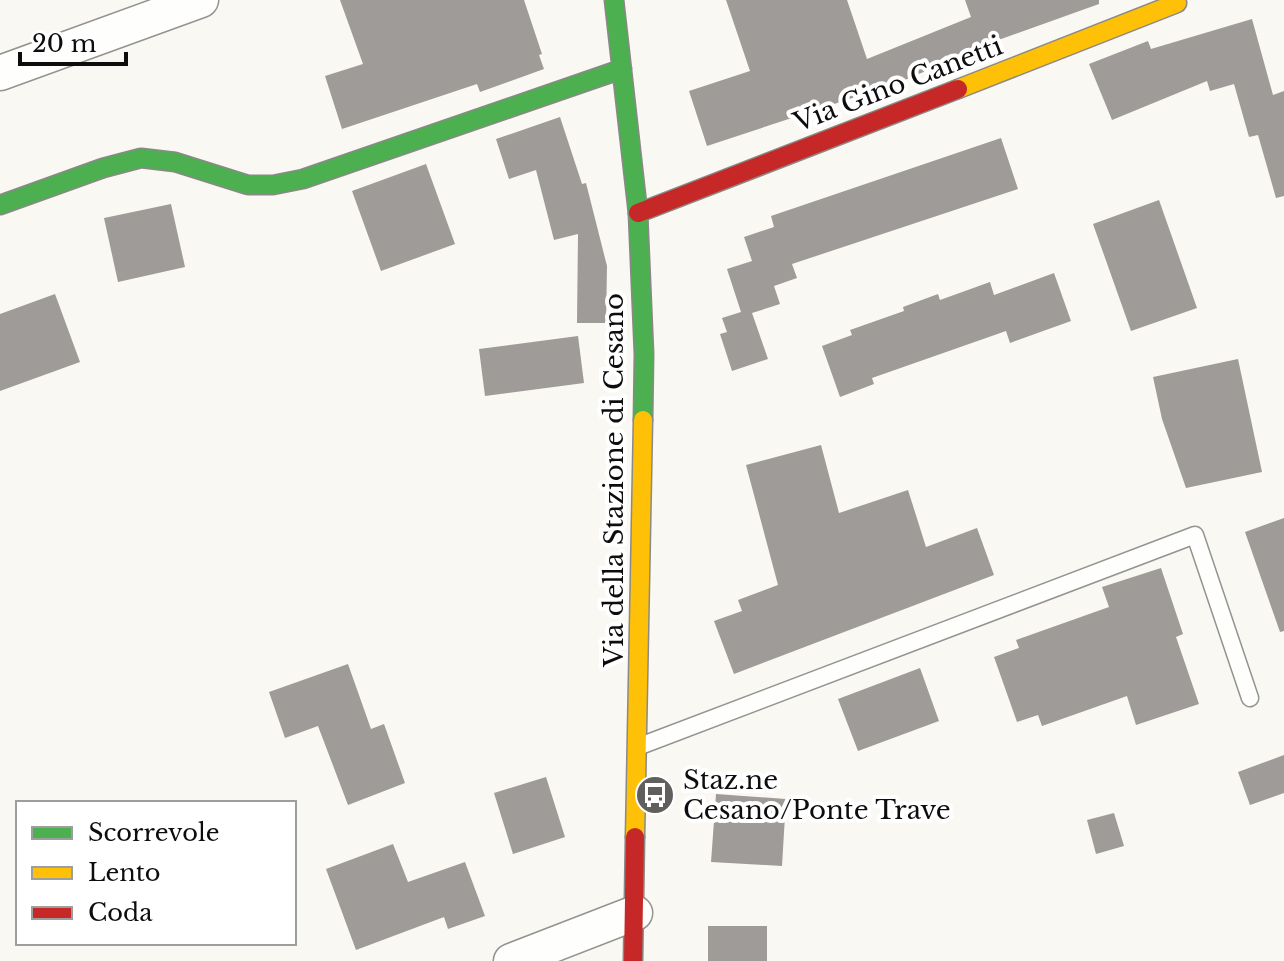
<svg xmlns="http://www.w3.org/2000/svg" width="1284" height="961" font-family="'Libre Baskerville',serif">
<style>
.building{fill:#9e9b98}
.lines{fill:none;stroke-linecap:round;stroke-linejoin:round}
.lane-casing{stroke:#949390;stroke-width:19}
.street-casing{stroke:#949390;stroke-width:37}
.fast-casing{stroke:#8a8987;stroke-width:21}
.slow-casing{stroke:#8a8987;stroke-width:21}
.jam-casing{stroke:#8a8987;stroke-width:21}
.lane{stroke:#fefefd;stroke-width:16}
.street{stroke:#fefefd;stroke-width:34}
.fast{stroke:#4caf50;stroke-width:18}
.slow{stroke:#ffc107;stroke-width:18}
.jam{stroke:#c62828;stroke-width:18}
.labels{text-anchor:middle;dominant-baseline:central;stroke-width:8;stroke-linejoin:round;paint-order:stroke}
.street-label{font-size:26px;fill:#0d0d0d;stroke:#fff}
.poi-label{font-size:26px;fill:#0d0d0d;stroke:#fff;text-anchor:start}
</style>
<rect width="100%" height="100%" fill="#faf8f2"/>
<path class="building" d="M340,0H524L542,54L539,55L544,69L480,92L477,84L342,129L325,76L363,64Z
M726,0H847L867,59L971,17L965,0H1099V4L948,58L949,61L898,83L707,146L689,91L750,71Z
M1252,19L1273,95L1284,91V196L1276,198L1258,135L1249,137L1234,84L1210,91L1207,81L1112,120L1089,64L1148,41L1151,49Z
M560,117L582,184L586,183L607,266L606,323H577L578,234L554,240L536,170L509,179L496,139Z
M1001,138L1018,189L792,264L797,278L774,286L780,304L752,313L768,359L732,371L720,334L727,332L722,318L741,312L727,269L752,261L744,237L774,227L771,216Z
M426,164L455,244L381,271L352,191Z
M1159,200L1197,308L1131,331L1093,224Z
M171,204L185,267L118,282L104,218Z
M1054,273L1071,321L1010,343L1006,331L872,378L874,384L840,397L822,346L852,335L850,330L904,311L903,307L938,294L940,300L990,282L994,295Z
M55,294L80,362L0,391V314Z
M578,336L584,383L485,396L479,349Z
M1238,359L1262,472L1186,488L1162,419L1153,377Z
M821,445L839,513L908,490L926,547L977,528L994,575L734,674L714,621L742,611L738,600L778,585L746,465Z
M1284,518V631L1280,632L1245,532Z
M1161,568L1183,634L1176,637L1199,704L1136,725L1127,696L1042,726L1038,715L1017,722L994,657L1019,648L1016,640L1109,607L1102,587Z
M348,664L371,729L384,724L405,783L348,805L318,726L285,738L269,692Z
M920,668L939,721L858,751L838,699Z
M1284,755V793L1250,805L1238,772Z
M546,777L565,837L513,854L494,793Z
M716,794L786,799L782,866L711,862Z
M1114,813L1124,846L1096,854L1087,820Z
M393,844L408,882L465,862L485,916L448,929L444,917L356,950L326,869Z
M708,926H767V961H708Z"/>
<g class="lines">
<defs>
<path id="lane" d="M640,746L1195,535L1250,698"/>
<path id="street" d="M0,73L201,0
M511,961L635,913"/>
<path id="fast" d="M614,0L638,213L644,354L643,420
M0,205L103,168L141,158L175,162L248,185H273L303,179L622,69"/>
<path id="slow" d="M958,89L1177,3
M635,837L643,420"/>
<path id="jam" d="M638,213L958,89
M633,961L635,837"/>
</defs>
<use href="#lane" class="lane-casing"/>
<use href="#street" class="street-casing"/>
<use href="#fast" class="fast-casing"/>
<use href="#slow" class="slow-casing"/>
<use href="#jam" class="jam-casing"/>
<use href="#lane" class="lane"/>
<use href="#street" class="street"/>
<use href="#fast" class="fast"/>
<use href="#slow" class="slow"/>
<use href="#jam" class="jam"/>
</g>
<defs>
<symbol id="bus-disc" viewBox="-11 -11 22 22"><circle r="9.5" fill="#605f5d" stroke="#fff"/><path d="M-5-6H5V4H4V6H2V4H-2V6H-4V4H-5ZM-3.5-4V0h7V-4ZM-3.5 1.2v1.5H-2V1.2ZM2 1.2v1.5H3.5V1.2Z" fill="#fff"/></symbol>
</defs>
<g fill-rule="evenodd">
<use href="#bus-disc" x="633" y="773" width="44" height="44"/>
</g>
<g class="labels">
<g class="street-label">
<text transform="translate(898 84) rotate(-21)">Via Gino Canetti</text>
<text transform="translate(614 480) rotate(-90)">Via della Stazione di Cesano</text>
</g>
<g class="poi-label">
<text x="683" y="780">Staz.ne<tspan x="683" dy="30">Cesano/Ponte Trave</tspan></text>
</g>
</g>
<rect x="16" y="801" width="280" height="144" fill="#ffffff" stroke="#9e9e9e" stroke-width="2"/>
<rect x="32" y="827" width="40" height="12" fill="#4caf50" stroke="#9e9e9e" stroke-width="2"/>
<text x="88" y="841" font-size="24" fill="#0d0d0d">Scorrevole</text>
<rect x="32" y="867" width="40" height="12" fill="#ffc107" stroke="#9e9e9e" stroke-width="2"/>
<text x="88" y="881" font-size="24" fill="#0d0d0d">Lento</text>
<rect x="32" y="907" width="40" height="12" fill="#c62828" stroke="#9e9e9e" stroke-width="2"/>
<text x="88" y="921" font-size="24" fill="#0d0d0d">Coda</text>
<path d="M20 52v12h106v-12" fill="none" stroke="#0d0d0d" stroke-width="4"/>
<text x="32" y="52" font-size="24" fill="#0d0d0d" stroke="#ffffff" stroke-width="6" paint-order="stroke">20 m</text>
</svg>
